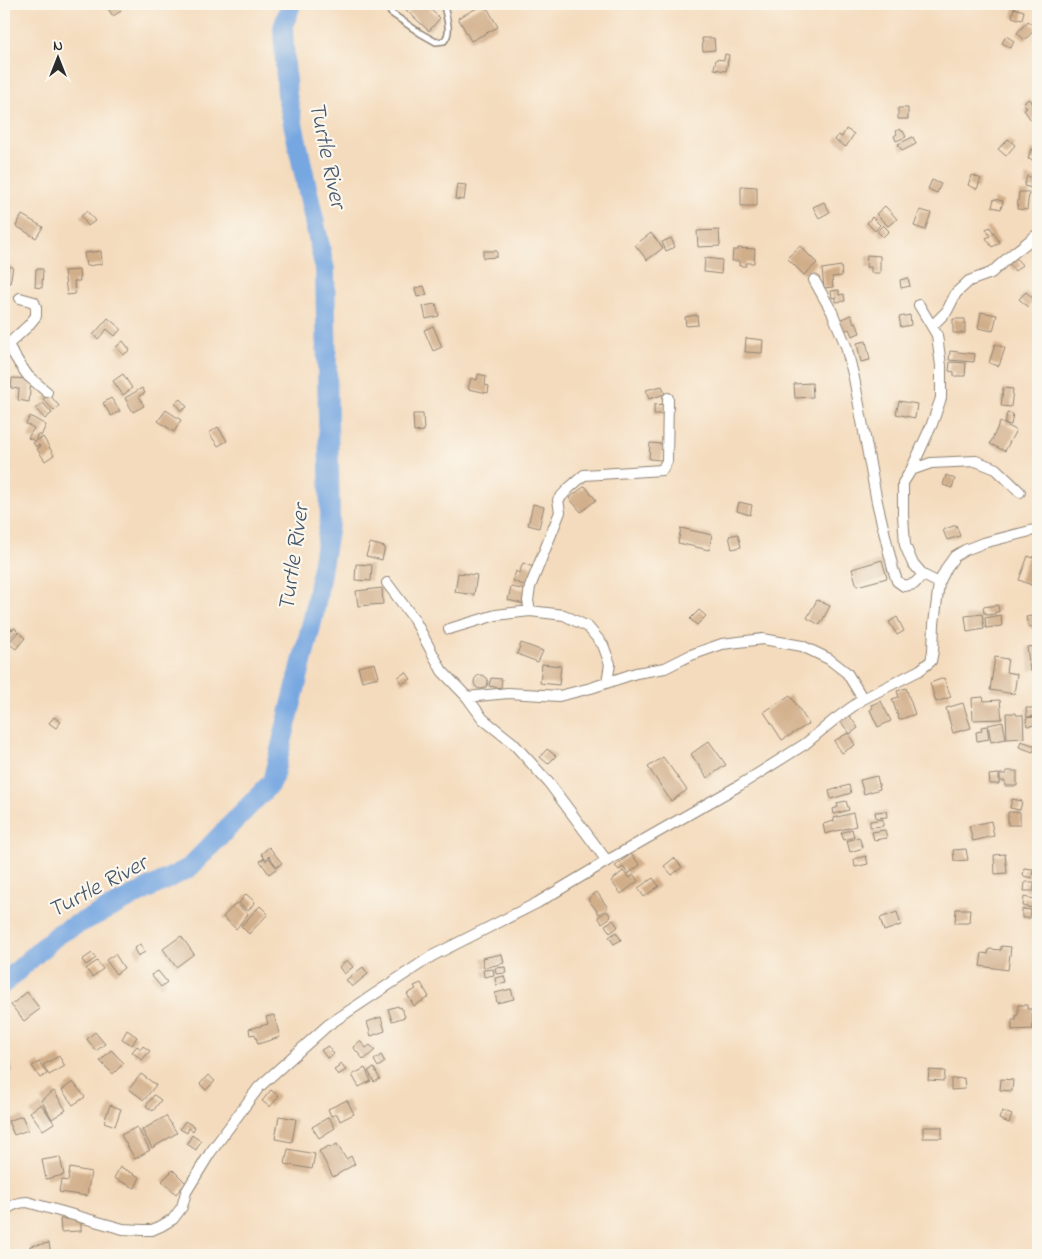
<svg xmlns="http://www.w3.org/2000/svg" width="1042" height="1259" font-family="'Indie Flower',sans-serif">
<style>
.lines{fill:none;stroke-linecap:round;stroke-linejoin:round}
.river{stroke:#77a7e1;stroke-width:20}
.building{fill:#d1ae8a}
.service-casing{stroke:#908374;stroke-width:8}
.minor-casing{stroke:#908374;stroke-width:12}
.service{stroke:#fff;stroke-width:5}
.minor{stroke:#fff;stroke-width:10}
.labels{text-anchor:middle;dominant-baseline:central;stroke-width:4.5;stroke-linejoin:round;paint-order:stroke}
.water-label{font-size:24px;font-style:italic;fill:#46566b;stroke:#fbf7ec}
</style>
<rect width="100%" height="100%" fill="#fbf7ec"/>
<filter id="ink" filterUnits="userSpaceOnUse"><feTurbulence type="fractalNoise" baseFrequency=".02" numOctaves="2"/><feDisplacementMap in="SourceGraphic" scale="10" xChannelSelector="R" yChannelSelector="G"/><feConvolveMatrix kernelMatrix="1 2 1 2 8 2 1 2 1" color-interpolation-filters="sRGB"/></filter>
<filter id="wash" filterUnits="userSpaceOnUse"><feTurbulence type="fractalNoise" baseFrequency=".0096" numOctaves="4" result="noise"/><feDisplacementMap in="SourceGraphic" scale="20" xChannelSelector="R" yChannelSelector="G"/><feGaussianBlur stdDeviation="1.12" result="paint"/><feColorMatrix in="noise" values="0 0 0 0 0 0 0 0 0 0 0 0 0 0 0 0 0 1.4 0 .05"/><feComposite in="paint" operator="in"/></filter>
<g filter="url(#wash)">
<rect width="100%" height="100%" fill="#f4dbbd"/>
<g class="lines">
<path class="river" d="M4,983L58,934L189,868L272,782L314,614L330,519L325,270L287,96L283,28L291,4"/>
</g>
<g id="blocks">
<path class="building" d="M105,4H116L121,11L113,16Z
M412,4H424L440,18L429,31L406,10Z
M485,4L498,27L471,41L458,18Z
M1014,8L1024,11L1022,20L1012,17Z
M1028,21L1036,28L1025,40L1017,33Z
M1006,36L1014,41L1011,48L1002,43Z
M702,38H714L715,50L703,51Z
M725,54L729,55L726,71L714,69L716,59L724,60Z
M1029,99L1032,104L1035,102L1038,107V114L1031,120L1024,110L1027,108L1023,103Z
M898,108H908V119H898Z
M846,129L854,134L846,147L835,140L838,135L842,137Z
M900,129L901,131H903L906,137L896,141L894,136L897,134L896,131Z
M913,137L916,144L902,151L898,144Z
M1008,139L1015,145L1006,156L998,149Z
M1031,149L1038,151V161L1028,159Z
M972,175L981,179L977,189L968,185Z
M1027,176L1038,180L1036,189L1024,186Z
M932,180L941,184L937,193L928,189Z
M457,184L466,185L464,200L455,199Z
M741,186L757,187V206H741Z
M1019,192H1029L1027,210L1017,209Z
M994,199L1003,201L1001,209L992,207Z
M824,202L830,212L819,218L813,207Z
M885,206L897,219L888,226L876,214Z
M920,210L931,213L925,230L914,226Z
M87,211L95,221L88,226L81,216Z
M22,215L43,227L36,238L16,226Z
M872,217L880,225L875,231L867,223Z
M883,225L889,231L883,237L877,231Z
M990,227L1000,243L992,247L986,238L990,236L986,229Z
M719,230L720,246L698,247L697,231Z
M651,233L663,248L647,260L635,245Z
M671,238L675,247L666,251L662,242Z
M800,246L817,263L804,275L787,258Z
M738,248L755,249L754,263H746V266H739V261H732L733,250H738Z
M101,251L102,264L86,266L84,253Z
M483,251H497V257L483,258Z
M867,255L880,256V273H871V267H866Z
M1015,257L1022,265L1015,271L1008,263Z
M705,258L722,260L721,274L704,272Z
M4,266L13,267L10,283L4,282Z
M841,266L842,276L832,277L833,287L824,288L822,269Z
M36,269H43L42,288L35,287Z
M79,270L80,281H74L75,294L67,295L64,271Z
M908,278L910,286L901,288L900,280Z
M424,286L427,295L417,297L415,288Z
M839,290V295L844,294L845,301L836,302V297L832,298L831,291Z
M1026,292L1035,300L1028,307L1019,299Z
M436,304L439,316L426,319L423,306Z
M981,312L997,315L993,331L978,328Z
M697,315L698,325L686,326L685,317Z
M851,315L854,323L856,322L860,333L852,336L849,329L843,331L839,320Z
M910,315L911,325L901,327L899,317Z
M108,318L121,329L115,336L107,329L98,339L93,335Z
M953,319H965V333H953Z
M433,326L442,347L433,351L424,330Z
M746,338L763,340L762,353L745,352Z
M123,341L130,350L123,355L116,347Z
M866,341L870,360L861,362L857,343Z
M995,344L1005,348L999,366L989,363Z
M950,351L975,354L974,362L949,360Z
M950,362L966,363L965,376H954V372L949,371Z
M123,374L132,388L123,395L113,381Z
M478,374L486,376L485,385L489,386L488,393L468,389L471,378L477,380Z
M12,378L31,379L29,402L18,400L19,389L11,388Z
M812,383L813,397L795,398L794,384Z
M662,386L665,394L649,399L646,390Z
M142,388L145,393L139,396L144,406L133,412L125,398Z
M1003,388L1013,389L1011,407L1001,406Z
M49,394L59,406L54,411L43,399Z
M111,398L120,411L111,416L103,403Z
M180,399L187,407L181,411L175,403Z
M899,401L917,404L915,418L896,414Z
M43,403L52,413L45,419L36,409Z
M665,404V414H654V405Z
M166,410L181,420L174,432L158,421Z
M1007,413L1013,414L1011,425L1005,424Z
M413,414H423L424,431L414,432Z
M30,416L46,425L41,436L38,434L35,441L28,438L34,428L26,424Z
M1000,422L1016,430L1005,451L990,444Z
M218,427L227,441L218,446L209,433Z
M43,437L54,455L45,461L37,449L40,447L39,445L36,447L33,443Z
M650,443L663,444L662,460L649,459Z
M946,475L955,479L952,488L943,485Z
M585,486L596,500L581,512L569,498Z
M739,502L752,505L750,515L737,511Z
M533,504L544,507L539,528L528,525Z
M956,525L960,536L947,540L943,530Z
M681,528L712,535L709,550L678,543Z
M738,534L741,547L732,549L729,536Z
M370,543L385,547L382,560L366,556Z
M1028,556L1033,558L1034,556L1038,557V575L1034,586L1019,580Z
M882,560L887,578L857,586L852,569Z
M523,563L533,567L526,586L513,581L516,571L519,573Z
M356,564L372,565L371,581L355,580Z
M458,573L477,575L474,595L455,592Z
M511,587L527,590L524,604L508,600Z
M382,588L383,604L358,606L356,591Z
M817,600L830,606L820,625L807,618Z
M998,605L999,612H995V614L987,615V613H984L983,607Z
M699,610L706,616L697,625L690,619Z
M982,614L984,629L967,632L965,616Z
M1001,615L1002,626L986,628L985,618Z
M1037,615L1038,629L1033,630L1032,627L1029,628L1026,617Z
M897,617L904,631L897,635L889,622Z
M7,626L12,630L14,628L17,630L6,642L4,640V629Z
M18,632L25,638L16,649L8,643Z
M521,643L543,651L538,662L517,654Z
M1038,646V669L1030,671L1027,647Z
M995,657L1008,659L1006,672L1017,674L1014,694L990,690Z
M375,663L379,677L362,681L358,667Z
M542,664L561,666L559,685L540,683Z
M406,672L411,679L402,684L398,677Z
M474 682a7 7 0 1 1 14 0a7 7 0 1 1-14 0Z
M491,678L502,679L501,688L489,686Z
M944,678L951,697L936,702L930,683Z
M906,688L915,714L899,720L892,699L899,697L897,691Z
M790,695L809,724L782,740L764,712Z
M983,697L984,701L1000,700L1002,719L973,720L972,698Z
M881,701L891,721L878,727L870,710L873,708L871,705Z
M963,703L971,728L953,733L946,708Z
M1026,708H1035V716L1027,717Z
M1006,713H1016V715H1023L1024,738L1007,739Z
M849,715L858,728L850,734L840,721Z
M54,717L61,722L56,728L49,723Z
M1036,717V725L1027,726L1026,718Z
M1003,722L1006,739L991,742L988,725Z
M987,726L989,739L977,741L976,732L982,731L981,727Z
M848,733L855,745L842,753L834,741Z
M709,741L726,765L707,778L691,754Z
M1021,741L1036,746L1033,752L1019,747Z
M547,749L556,756L548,764L540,757Z
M663,757L687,790L671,801L648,767Z
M1006,771H1017V786H1005V781H1000V774H1006Z
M999,774V784H990L989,775Z
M877,776L880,789L864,794L860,780Z
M849,785L851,793L831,799L829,791Z
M1012,799L1022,801L1020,810L1010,808Z
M846,801L849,810L834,814L833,809L838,807L837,803Z
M886,811L887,817L876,818L875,812Z
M1008,812H1020V825H1008Z
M853,813L856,826L825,834L823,824L834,821V818Z
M883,819V826L870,827V821Z
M991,821L994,836L973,841L969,826Z
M852,829L854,837L844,840L841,833Z
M885,830L887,838L874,840L872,832Z
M859,837L863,848L850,852L847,841Z
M269,847L282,863L277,867L269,856L266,859L261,854Z
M966,849L968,860L954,861L953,850Z
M631,854L640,865L628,874L623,867L619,870L615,866Z
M1005,854L1007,873L995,874L994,855Z
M866,856L868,864L855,867L854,859Z
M264,858L266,861L269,858L277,868L269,874L260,861Z
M674,858L682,867L672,875L664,866Z
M1024,868L1033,869L1032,878L1023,876Z
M623,871L629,878L634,875L638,881L621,894L611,881Z
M653,878L659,886L644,897L638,888Z
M1025,882H1034V891H1024Z
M597,892L608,908L599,914L588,899Z
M246,894L255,902L248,911L239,903Z
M1024,897L1035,899L1033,908L1023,906Z
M236,903L248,914L236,929L223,917Z
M260,906L268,914L249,934L241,926Z
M956,909H970L969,923H955Z
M1022,909L1031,910L1030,918H1022Z
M607,911L611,917L602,923L598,917Z
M897,912L901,925L884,931L880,918Z
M613,920L618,927L610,933L605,925Z
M616,932L621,940L614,944L609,937Z
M181,936L194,954L176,967L163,949Z
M140,944L145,952L138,956L134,949Z
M1001,946L1011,947L1008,970L980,966L982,953L988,954L989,949L1001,950Z
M92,953L96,958L86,965L82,960Z
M115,954L124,968L116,974L106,960Z
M502,954L504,963L484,968L482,958Z
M347,960L353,967L344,974L339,967Z
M97,961L103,969L92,977L86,969Z
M363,967L368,974L352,987L346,980Z
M505,967L506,973L496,974L495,968Z
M493,969L494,975L484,977L483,970Z
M158,971L167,982L161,987L151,975Z
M504,976L506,983L496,985L495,978Z
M421,983L429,997L414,1006L407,994L416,989L414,986Z
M511,989L514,999L497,1003L495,993Z
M27,992L40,1009L24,1021L11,1005Z
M1018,1005H1027V1009H1032L1033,1029L1012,1030V1020H1016V1015H1018Z
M398,1006L399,1008L401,1007L405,1017L392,1021L388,1009Z
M274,1015L280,1037L258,1044L255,1034L250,1035L249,1029L268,1024L266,1017Z
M381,1017L385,1031L371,1036L367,1022Z
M127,1030L137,1037L132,1045L122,1039Z
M95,1032L105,1044L96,1051L87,1039Z
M360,1041L366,1048L370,1045L375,1050L364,1060L353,1047Z
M137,1046L141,1049L143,1046L150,1051L142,1060L132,1052Z
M328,1046L334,1054L327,1058L321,1050Z
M111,1050L124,1063L113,1074L100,1061Z
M381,1055L385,1062L378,1067L374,1060Z
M59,1056L65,1066L49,1075L43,1065Z
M7,1059L12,1070L4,1074V1061Z
M39,1062L47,1074L40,1078L32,1066Z
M341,1063L346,1070L338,1075L334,1070L339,1067L338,1065Z
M365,1068L371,1081L359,1087L352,1075Z
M374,1068L380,1079L374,1082L368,1071Z
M929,1070L945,1071L944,1081L928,1080Z
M141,1074L156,1085L144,1100L129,1089Z
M208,1075L215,1081L206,1090L200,1084Z
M964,1078L965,1089L951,1090V1079Z
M1001,1079L1013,1080L1012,1091L1000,1090Z
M73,1082L85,1097L73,1105L62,1090Z
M271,1090L279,1096L270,1107L262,1101Z
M54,1091L66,1110L52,1119L41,1100Z
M154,1095L161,1100L153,1111L146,1106Z
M347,1100L354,1114L340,1121L337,1114L331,1116L328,1109Z
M41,1104L54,1123L43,1130L30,1112Z
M110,1105L121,1109L115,1126L104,1122Z
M1002,1111L1012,1115L1009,1123L999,1119Z
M22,1116L28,1130L14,1135L8,1121Z
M166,1116L177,1133L152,1148L142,1130Z
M279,1116L296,1119L292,1142L275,1139Z
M329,1117L335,1128L319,1138L312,1127Z
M185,1121L195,1127L193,1131L189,1128L187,1133L180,1129Z
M137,1127L150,1150L135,1159L121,1135Z
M923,1127H942V1138H923Z
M192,1135L201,1141L196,1150L187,1144Z
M337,1144L346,1159L351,1156L355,1164L333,1177L319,1151L329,1146L330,1148Z
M288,1149L315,1154L312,1169L285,1164Z
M60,1157L64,1175L46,1179L42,1160Z
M120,1167L140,1177L135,1188L114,1178Z
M70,1168L91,1172L87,1196L59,1192L61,1180L68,1181Z
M173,1170L186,1183L176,1194L162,1181Z
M60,1219H81V1231L61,1232Z
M49,1243L51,1254L31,1255L30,1246Z"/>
</g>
</g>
<g filter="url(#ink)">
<use href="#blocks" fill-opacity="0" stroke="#908374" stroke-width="1"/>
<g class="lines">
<defs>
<path id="service" d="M391,13L420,33L436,42L444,41C453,31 445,16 444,4"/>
<path id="minor" d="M814,280L832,312L846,346L854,378L877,502L893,569L897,581L904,586L914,584L923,575
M932,326L947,311L956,293L969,281L991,273L1010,256L1038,234
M8,345L19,363L28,376L47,392
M4,348L28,326L36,316V307L34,302L20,298
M911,470L932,424L941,398V366L937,335L919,305
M387,583L414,619L442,671L467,697L483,719L513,743L549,783L607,861
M939,583L923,575L912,562L905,545L903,515V483L911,470L931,463L976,461L996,469L1020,492
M530,611L528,601L530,587L560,512L558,500L569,488L584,475L662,470L667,461L668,398
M449,629L496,615L530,611L564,615L588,627L603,645L610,664L607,682L603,684
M467,697L508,693L559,696L591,688L636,673L665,668L691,655L722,644L763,639L802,646L829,659L847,673L863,699
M4,1211C11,1205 18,1202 27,1202L123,1229L143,1230H152L161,1226L173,1219L182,1207L186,1192L210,1153L259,1087L328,1025L432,956L537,903L607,861L740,785L805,744L834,720L863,699L920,670L931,661L933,651L934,624L939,583L947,567L955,556L965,550L983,543L1038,529"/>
</defs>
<use href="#service" class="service-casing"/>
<use href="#minor" class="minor-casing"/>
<use href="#service" class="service"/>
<use href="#minor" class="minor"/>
</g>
</g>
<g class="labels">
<g class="water-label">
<text transform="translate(326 155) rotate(78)">Turtle River</text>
<text transform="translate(295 558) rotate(-82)">Turtle River</text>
<text transform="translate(98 888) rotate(-28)">Turtle River</text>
</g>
</g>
<rect width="1042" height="1259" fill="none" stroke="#fbf7ec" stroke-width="20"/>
<g transform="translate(58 58)" stroke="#fbf7ec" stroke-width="4" paint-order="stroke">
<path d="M0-4L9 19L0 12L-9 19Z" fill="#2b2b2b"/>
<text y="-8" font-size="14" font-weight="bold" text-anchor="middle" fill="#2b2b2b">N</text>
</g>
</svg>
